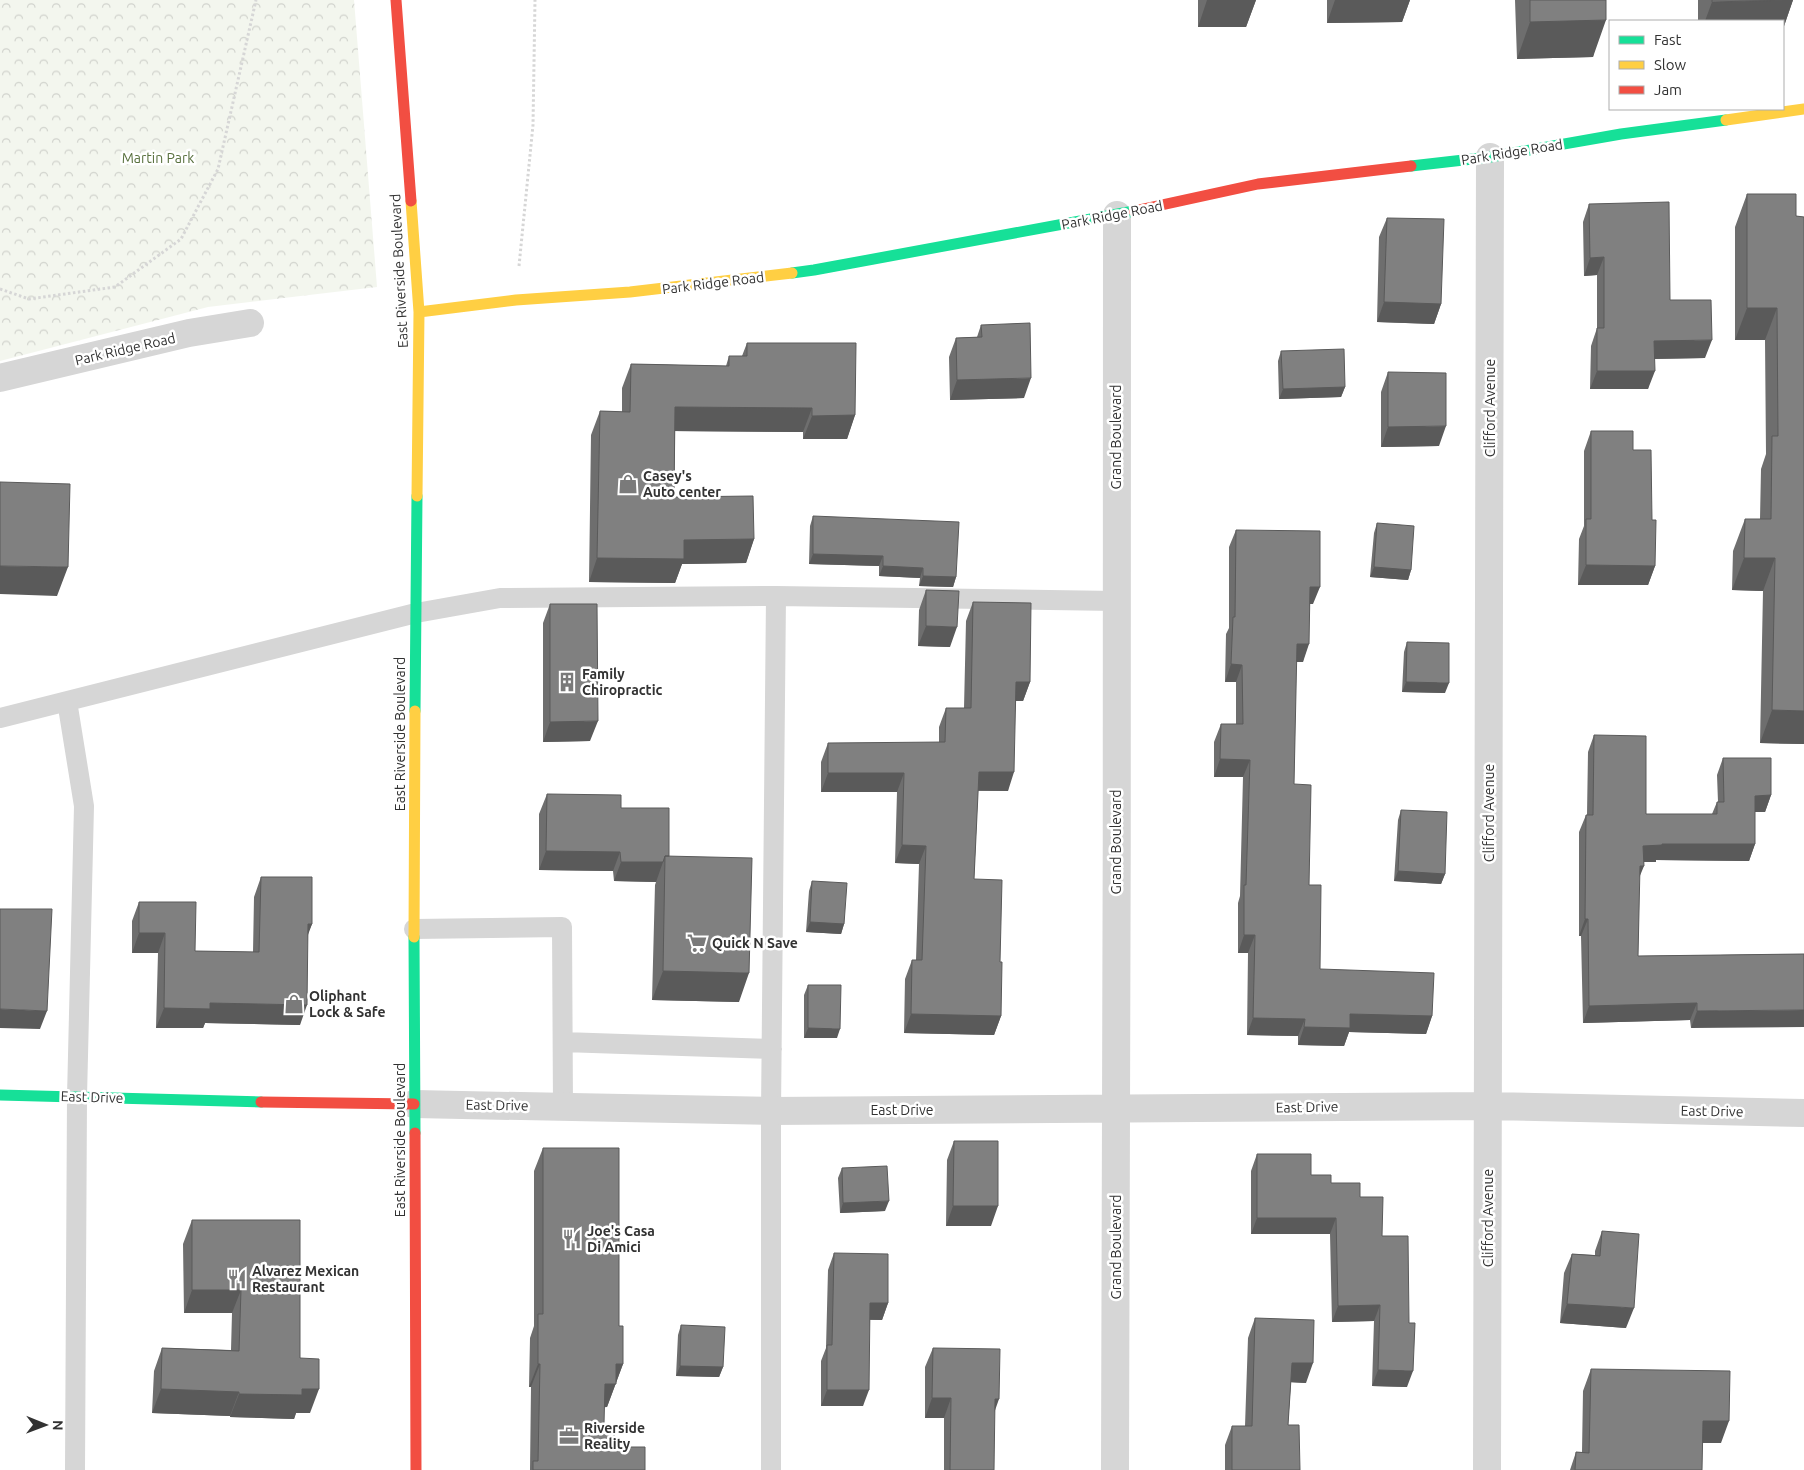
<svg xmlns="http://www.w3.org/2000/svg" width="1804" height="1470" font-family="Ubuntu,sans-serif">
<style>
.park{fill:url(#park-crowns)}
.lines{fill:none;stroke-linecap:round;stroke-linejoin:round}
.path{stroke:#d6d6d6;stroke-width:3;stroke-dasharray:2.5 2.5;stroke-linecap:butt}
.lane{stroke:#d6d6d6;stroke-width:20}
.street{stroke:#d6d6d6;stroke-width:28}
.fast{stroke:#16e098;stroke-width:11}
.slow{stroke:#ffcf43;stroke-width:11}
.jam{stroke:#f24e42;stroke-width:11}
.wall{fill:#6e6e6e}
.shaded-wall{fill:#5a5a5a}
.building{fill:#808080;stroke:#5a5a5a}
.labels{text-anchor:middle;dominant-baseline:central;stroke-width:5;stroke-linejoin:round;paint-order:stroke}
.street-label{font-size:14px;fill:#323232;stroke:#fff}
.park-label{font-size:14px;fill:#58703d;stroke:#fff}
.poi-label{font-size:14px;font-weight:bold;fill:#323232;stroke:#fff;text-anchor:start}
</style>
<defs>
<pattern id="park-crowns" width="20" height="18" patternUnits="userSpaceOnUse" patternTransform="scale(1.25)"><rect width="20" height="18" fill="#f3f6ee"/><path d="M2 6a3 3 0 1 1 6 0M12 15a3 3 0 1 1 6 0" fill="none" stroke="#d1d3cd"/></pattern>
</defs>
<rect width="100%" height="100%" fill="#fff"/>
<path class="park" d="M0,0H354L377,287L208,307L0,361Z"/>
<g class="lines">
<path class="path" d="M519,266L533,125L535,0
M0,289L29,299L115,287L181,239L218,169L256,0"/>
<path class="lane" d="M67,701L84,806L77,1097L75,1470
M0,718L416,613L500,598L776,596L1116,601
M414,929L562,927L563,1107
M563,1042L772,1049
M771,1470V1111L776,596"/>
<path class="street" d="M0,378L189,333L250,323
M414,1104L771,1111L1488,1106L1804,1113
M1115,1470C1118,1052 1116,633 1117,215
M1487,1470L1490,157"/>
<path class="fast" d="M1411,166L1490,157L1621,134L1726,120
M792,273L814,270L1134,211
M415,711L417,496
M414,937L415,1133
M0,1095L261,1102"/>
<path class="slow" d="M1726,120L1804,109
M411,201L419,312L417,496
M419,312L516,300L630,292L792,273
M414,937L415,711"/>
<path class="jam" d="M396,0L411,201
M1134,211L1258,184L1411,166
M261,1102L414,1104
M415,1133L416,1470"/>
</g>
<path class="wall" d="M1198,0H1256L1246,27H1198Z
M1327,0H1410L1402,22L1327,23Z
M1515,0H1606L1593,57L1517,59Z
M1698,0H1793L1783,29V21H1698Z
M1747,194L1796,216L1804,217V744L1760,743L1763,591L1732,590L1733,551L1745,519H1760L1761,469L1766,454L1765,340H1735V227Z
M1589,204L1670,300L1705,358L1654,359L1648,389H1590L1591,346L1597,328V275L1584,276L1583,222Z
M1387,218L1441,304L1434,324L1377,322L1379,237Z
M981,325L1024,398L950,400L949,357L956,338L977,337Z
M747,343L855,415L847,439H803V432L675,431L674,497L754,539L746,563L682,564L675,583L589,582L591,435L600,411L622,412V388L631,364L726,366L729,356H742Z
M1281,351L1345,387L1341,397L1279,399L1278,361Z
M1388,372L1439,446L1381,447V392Z
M1591,431L1633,450L1655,566L1648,585H1578L1579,539L1584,526V451Z
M813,516L956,577L953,587L919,586L920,578L879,576V566L809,564L810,526Z
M1377,523L1411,570L1408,580L1370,577L1374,533Z
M1236,530L1313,604H1310L1303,662H1296L1294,784L1309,885L1320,969L1432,1016L1426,1034L1349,1032L1344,1046L1298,1045V1036L1247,1035L1248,953H1238V903L1240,896L1243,777H1214V742L1221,724H1236V682H1225L1226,634L1229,628V547Z
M926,590L950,647L918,646L919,610Z
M973,602L1030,682L1023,701H1016L1008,791H978L974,879L1000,962L1001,1016L994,1035L904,1033L905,979L912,960H916L919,864L895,863L897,792H821V762L828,743H939V727L946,708H964L966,621Z
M550,604L590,741L543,742V623Z
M1407,642L1445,693L1402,692L1404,652Z
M1594,735L1646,814H1712L1717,802H1718L1717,775L1723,758L1771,795L1765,812H1755V844L1749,861L1656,860V862H1644L1639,877L1638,956L1804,954L1691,1028L1690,1020L1583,1023L1581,936H1579V832L1586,815H1587L1588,752Z
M547,794L621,808L669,856L739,1002L652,1000L655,885L656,882L614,881L613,871L539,870V814Z
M1401,810L1445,874L1441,884L1394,881L1398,820Z
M261,877L312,924L308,933L300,1025L205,1023L203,1028H156L158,953H132V921L139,902L195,951L253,952L254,897Z
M812,881L844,924L841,934L806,932L809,891Z
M808,985L837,1038H804V995Z
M954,1141L991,1226H946L947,1160Z
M543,1148L619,1326L623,1364L607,1407H604V1424L614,1447L645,1470H530L531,1387H529L530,1338L534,1326V1171Z
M1257,1154L1331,1183L1360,1197L1382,1236L1407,1387L1372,1386L1374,1321L1332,1322L1330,1234H1251V1171Z
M842,1168L885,1211L840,1213L838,1178Z
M192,1220L300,1358L310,1413H296L294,1419L230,1417V1416L152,1413L154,1371L162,1348L231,1350L232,1313H184L183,1244Z
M1602,1231L1626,1328L1560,1323L1564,1273L1572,1254L1595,1255V1251Z
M834,1253L888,1303L882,1320H870L863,1406H821V1361L826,1348L828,1270Z
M1255,1318L1306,1383L1291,1382L1288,1425L1300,1470H1225V1445L1232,1426H1245L1248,1338Z
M681,1325L723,1367L719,1377L676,1376L678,1335Z
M933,1348L994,1412V1470H944V1418H925V1367Z
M1591,1369L1721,1443H1702V1470H1570L1576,1452H1582L1583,1391Z"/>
<path class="shaded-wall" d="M1207,0H1256L1246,27H1198Z
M1335,0H1410L1402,22L1327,23Z
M1793,0L1783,29V21H1705L1712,2Z
M1606,20L1593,57L1517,59L1530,22Z
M1604,257L1597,275L1584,276L1590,258Z
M1384,302L1441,304L1434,324L1377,322Z
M1747,308H1777L1765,340H1735Z
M1712,340L1705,358L1648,359L1654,341Z
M1597,371H1655L1648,389H1590Z
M1031,378L1024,398L950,400L957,380Z
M1345,387L1341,397L1279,399L1283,389Z
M675,407L812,408L803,432L666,431Z
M855,415L847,439H803L812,416Z
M1446,426L1439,446L1381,447L1388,427Z
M754,539L746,563L682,564L675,583L589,582L597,558L684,540Z
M813,554L883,556L879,566L809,564Z
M1744,558H1775L1763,591L1732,590Z
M1586,565L1655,566L1648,585H1578Z
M0,566L68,567L57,596L0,594Z
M883,566L923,568L920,578L879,576Z
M1374,567L1411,570L1408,580L1370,577Z
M923,576L956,577L953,587L919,586Z
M1310,587H1320L1313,604H1304Z
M926,626L957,627L950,647L918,646Z
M1297,644H1309L1303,662H1290Z
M1231,664L1242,665L1236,682H1225Z
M1016,682H1030L1023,701H1009Z
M1406,682L1449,683L1445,693L1402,692Z
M1772,710L1804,711V744L1760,743Z
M598,721L590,741L543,742L550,722Z
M1220,759L1250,760L1243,777H1214Z
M979,772H1014L1008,791L972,790Z
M828,773H904L897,792H821Z
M1771,795L1765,812H1749L1755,796Z
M1662,844H1755L1749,861L1656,860V862H1637L1643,846Z
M902,845L926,846L919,864L895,863Z
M546,851L620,852L613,871L539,870Z
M621,862H663L656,882L614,881Z
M1640,866H1644L1637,883Z
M1398,871L1445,874L1441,884L1394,881Z
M1585,919H1588L1581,936H1579Z
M810,922L844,924L841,934L806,932Z
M308,924H312L305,943Z
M139,933H165L158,953H132Z
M1244,935H1255L1248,953H1238Z
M663,971L749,973L739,1002L652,1000Z
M210,1003L307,1005L300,1025L205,1023L203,1028H156L164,1008Z
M1697,1003L1690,1020L1583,1023L1589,1006Z
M0,1009L47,1011L40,1029L0,1028Z
M1804,1010V1027L1691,1028L1697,1011Z
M911,1014L1001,1016L994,1035L904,1033Z
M1350,1014L1432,1016L1426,1034L1349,1032L1344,1046L1298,1045L1304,1027Z
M1253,1018L1305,1019L1298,1036L1247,1035Z
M808,1028L840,1029L837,1038H804Z
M889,1201L885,1211L840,1213L843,1203Z
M953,1206H998L991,1226H946Z
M1257,1218H1336L1330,1234H1251Z
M192,1290H241L232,1313H184Z
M870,1303H888L882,1320L864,1319Z
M1567,1304L1634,1308L1626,1328L1560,1323Z
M1380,1305L1374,1321L1332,1322L1338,1306Z
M1292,1363H1313L1306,1383L1285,1382Z
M538,1364H540L531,1387H529Z
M616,1364H623L607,1407L597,1408L605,1384Z
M680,1366L723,1367L719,1377L676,1376Z
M1378,1370L1413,1371L1407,1387L1372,1386Z
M161,1389L239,1392L230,1416L152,1413Z
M302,1389H319L310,1413H296L294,1419L230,1417L239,1394Z
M827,1390H869L863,1406H821Z
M932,1398H951L944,1418H925Z
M995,1399H999L992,1419Z
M1703,1421H1729L1721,1443H1695Z"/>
<path class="building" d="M1530,0H1606V20L1530,22Z
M1712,0H1791L1712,2Z
M1747,194H1796V216L1804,217V711L1772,710L1775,558H1744L1745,519H1771L1772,436H1778L1777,308H1747Z
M1669,202L1670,300H1711L1712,340L1654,341L1655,371H1597V328H1604V257L1590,258L1589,204Z
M1387,218L1444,219L1441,304L1384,302Z
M1030,323L1031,378L957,380L956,338L982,337L981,325Z
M747,343H856L855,415L812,416V408L675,407L674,497L753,496L754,539L684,540V559L597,558L600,411L630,412L631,364L729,366V356H747Z
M1344,349L1345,387L1283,389L1281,351Z
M1388,372L1446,373V426L1388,427Z
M1591,431H1633V450H1651L1652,520H1656L1655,566L1586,565V519H1591Z
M0,482L70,484L68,567L0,566Z
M813,516L959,522L956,577L923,576V568L883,566V556L813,554Z
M1377,523L1414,526L1411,570L1374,567Z
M1236,530L1320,531V587H1310L1309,644H1297L1294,784L1311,785L1309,885H1321L1320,969L1434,973L1432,1016L1350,1014V1028L1304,1027L1305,1019L1253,1018L1255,935H1244V885H1246L1250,760L1220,759L1221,724H1243L1242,665L1231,664L1233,617H1235Z
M926,590L959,591L957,627L926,626Z
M973,602L1031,603L1030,682H1016L1014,772H979L974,879L1002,880L1000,962H1002L1001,1016L911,1014L912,960H922L926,846L902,845L904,773H828V743L945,742L946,708H971Z
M550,604H597L598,721L550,722Z
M1407,642L1449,643V683L1406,682Z
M1594,735L1646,736V814H1717V802H1724L1723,758H1771V795L1755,796V844H1662V845L1643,846L1644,866H1640L1638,956L1804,954V1010L1697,1011V1003L1589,1006L1588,919H1585L1586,815H1593Z
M547,794L621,795V808H669V856H665L663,862H621L620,852L546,851Z
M1401,810L1447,812L1445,874L1398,871Z
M665,856L752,858L749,973L663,971Z
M261,877H312V924H308L307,1005L210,1003V1009L164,1008L165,933H139V902H196L195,951L259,952Z
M812,881L847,883L844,924L810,922Z
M0,909H52L47,1011L0,1009Z
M808,985H841L840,1029L808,1028Z
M954,1141H998V1206H953Z
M543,1148H619V1326H623V1364H616V1384H605L604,1424L615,1425L614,1447H645V1470H533V1461H538L540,1364H538V1314H543Z
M1257,1154H1311V1175H1331V1183H1360V1197H1383L1382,1236H1408L1409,1323H1415L1413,1371L1378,1370L1380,1305L1338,1306L1336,1218H1257Z
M887,1166L889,1201L843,1203L842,1168Z
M192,1220H300V1358L319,1359V1389H302V1395L239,1394V1392L161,1389L162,1348L239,1351L241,1290H192Z
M1602,1231L1639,1234L1634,1308L1567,1304L1572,1254L1600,1256Z
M834,1253L888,1254V1303H870L869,1390H827V1345H832Z
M1255,1318L1314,1320L1313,1363H1292L1288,1425H1299L1300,1470H1232V1426H1252Z
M681,1325L725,1327L723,1367L680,1366Z
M933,1348L1000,1349L999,1399H995L994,1470H950L951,1398H932Z
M1591,1369L1730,1371L1729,1421H1703L1702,1470H1575L1576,1452L1589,1453Z"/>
<defs>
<symbol id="shop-bare" viewBox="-9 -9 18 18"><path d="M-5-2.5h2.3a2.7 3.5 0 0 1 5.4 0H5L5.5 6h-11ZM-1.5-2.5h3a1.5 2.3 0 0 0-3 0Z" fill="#7a7a7a" stroke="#fff" stroke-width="2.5" paint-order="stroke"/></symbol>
<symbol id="building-bare" viewBox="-9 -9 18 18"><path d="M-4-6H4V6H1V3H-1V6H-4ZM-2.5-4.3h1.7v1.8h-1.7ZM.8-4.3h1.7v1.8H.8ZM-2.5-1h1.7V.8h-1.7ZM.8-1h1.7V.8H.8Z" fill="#7a7a7a" stroke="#fff" stroke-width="2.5" paint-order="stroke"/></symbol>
<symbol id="supermarket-bare" viewBox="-9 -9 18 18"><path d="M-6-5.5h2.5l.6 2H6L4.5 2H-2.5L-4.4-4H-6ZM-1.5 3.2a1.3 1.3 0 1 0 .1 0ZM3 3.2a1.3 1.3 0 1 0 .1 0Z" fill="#7a7a7a" stroke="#fff" stroke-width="2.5" paint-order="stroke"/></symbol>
<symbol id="restaurant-bare" viewBox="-9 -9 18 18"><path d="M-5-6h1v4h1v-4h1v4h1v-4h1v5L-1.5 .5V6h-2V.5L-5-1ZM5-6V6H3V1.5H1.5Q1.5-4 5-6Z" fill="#7a7a7a" stroke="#fff" stroke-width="2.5" paint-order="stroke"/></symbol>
<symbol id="office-bare" viewBox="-9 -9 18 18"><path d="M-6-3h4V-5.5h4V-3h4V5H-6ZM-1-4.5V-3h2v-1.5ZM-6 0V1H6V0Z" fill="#7a7a7a" stroke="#fff" stroke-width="2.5" paint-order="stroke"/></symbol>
</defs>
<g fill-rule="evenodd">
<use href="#shop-bare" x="614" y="470" width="28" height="28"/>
<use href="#building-bare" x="553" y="668" width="28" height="28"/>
<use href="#supermarket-bare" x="683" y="929" width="28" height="28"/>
<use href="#shop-bare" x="280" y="990" width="28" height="28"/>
<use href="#restaurant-bare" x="558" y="1225" width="28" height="28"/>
<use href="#restaurant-bare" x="223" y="1265" width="28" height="28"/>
<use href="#office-bare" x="555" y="1422" width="28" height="28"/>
</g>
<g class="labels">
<g class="street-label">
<text transform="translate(1512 152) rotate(-9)">Park Ridge Road</text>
<text transform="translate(1112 215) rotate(-11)">Park Ridge Road</text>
<text transform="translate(399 271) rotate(-93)">East Riverside Boulevard</text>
<text transform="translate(713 283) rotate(-7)">Park Ridge Road</text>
<text transform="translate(125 349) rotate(-13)">Park Ridge Road</text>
<text transform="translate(1490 408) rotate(-90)">Clifford Avenue</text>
<text transform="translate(1116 437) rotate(-90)">Grand Boulevard</text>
<text transform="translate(400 734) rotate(-90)">East Riverside Boulevard</text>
<text transform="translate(1489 813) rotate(-90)">Clifford Avenue</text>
<text transform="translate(1116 842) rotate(-90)">Grand Boulevard</text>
<text transform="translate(92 1097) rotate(2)">East Drive</text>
<text transform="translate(497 1105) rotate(1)">East Drive</text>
<text transform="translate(1307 1107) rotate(-1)">East Drive</text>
<text x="902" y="1110">East Drive</text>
<text transform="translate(1712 1111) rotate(1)">East Drive</text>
<text transform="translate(400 1140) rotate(-90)">East Riverside Boulevard</text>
<text transform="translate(1488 1218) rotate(-90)">Clifford Avenue</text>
<text transform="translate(1116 1247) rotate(-90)">Grand Boulevard</text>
</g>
<g class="park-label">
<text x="158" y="158">Martin Park</text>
</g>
<g class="poi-label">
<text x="643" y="476">Casey's<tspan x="643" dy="16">Auto center</tspan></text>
<text x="582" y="674">Family<tspan x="582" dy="16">Chiropractic</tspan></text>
<text x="712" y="943">Quick N Save</text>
<text x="309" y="996">Oliphant<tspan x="309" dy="16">Lock &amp; Safe</tspan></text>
<text x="587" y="1231">Joe's Casa<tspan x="587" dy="16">Di Amici</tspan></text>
<text x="252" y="1271">Alvarez Mexican<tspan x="252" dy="16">Restaurant</tspan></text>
<text x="584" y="1428">Riverside<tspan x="584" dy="16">Reality</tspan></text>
</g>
</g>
<rect x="1609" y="20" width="175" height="90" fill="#ffffff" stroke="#adadad"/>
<rect x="1619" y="36" width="25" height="8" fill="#16e098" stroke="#adadad"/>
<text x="1654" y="45" font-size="15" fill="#323232">Fast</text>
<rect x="1619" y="61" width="25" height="8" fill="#ffcf43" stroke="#adadad"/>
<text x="1654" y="70" font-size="15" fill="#323232">Slow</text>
<rect x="1619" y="86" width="25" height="8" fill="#f24e42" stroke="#adadad"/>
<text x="1654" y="95" font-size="15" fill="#323232">Jam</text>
<g transform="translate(45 1425) rotate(91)" stroke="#ffffff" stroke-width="4" paint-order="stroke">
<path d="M0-4L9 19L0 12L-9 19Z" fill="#323232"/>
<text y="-8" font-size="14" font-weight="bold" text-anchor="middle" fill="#323232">N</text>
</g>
</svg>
